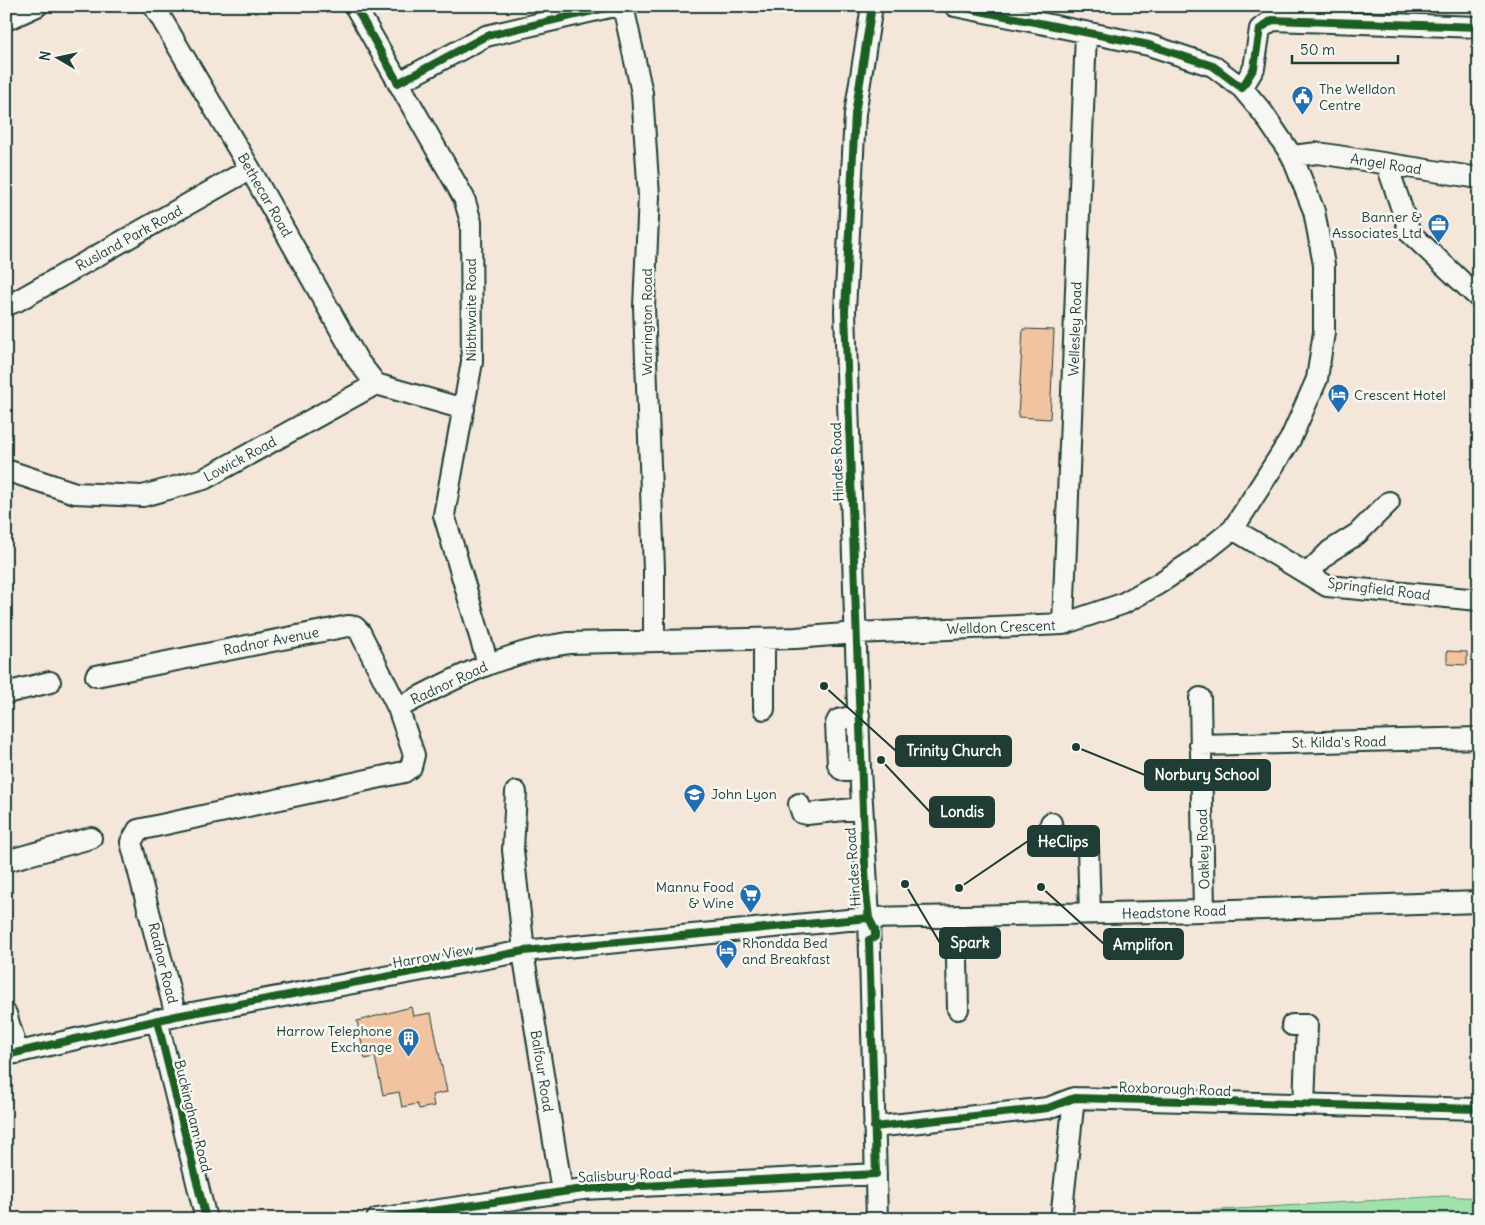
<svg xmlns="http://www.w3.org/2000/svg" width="1485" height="1225" font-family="Delius,sans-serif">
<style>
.green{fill:#a1e2ac;stroke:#609070}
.building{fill:#f1c3a1;stroke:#1f3d34}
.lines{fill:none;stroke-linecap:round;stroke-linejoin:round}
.minor-casing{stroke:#1f3d34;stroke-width:24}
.minor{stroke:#f6f6f2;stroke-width:20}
.cycleway-casing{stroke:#f6f6f2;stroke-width:11}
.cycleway{stroke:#1b5e20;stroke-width:8}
.labels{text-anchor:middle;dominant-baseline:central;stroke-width:5;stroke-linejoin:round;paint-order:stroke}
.poi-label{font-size:14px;fill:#1f3d34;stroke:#f6f6f2;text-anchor:start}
.street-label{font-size:14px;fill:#1f3d34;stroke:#f6f6f2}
.leader{fill:none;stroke:#1f3d34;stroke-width:2}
.callout-dot{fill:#1f3d34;stroke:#f6f6f2;stroke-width:2}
.callout{fill:#1f3d34;stroke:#1f3d34;stroke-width:2}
.callout-label{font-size:15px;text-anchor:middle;font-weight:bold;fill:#fff}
</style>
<rect width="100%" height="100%" fill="#f4e7da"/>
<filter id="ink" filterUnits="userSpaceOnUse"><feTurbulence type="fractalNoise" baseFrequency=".02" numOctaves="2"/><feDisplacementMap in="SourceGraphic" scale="10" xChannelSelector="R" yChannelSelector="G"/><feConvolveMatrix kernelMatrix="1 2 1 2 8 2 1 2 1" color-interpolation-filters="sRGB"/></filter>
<g filter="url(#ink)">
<path class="green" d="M1444,1196L1479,1198V1219H1076Z"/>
<path class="building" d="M1023,329L1054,330L1050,419L1018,417Z
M1447,651L1467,652V665L1447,664Z
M411,1007L413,1016L431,1013L447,1092L432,1095L434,1106L419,1109L417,1104L402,1107L399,1092L383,1095L375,1057L365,1059L357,1021Z"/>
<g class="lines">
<defs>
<path id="minor" d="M154,6L250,169L358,361L376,384
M355,6L464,198L471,222L472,362L444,515L488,664
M623,6L642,93L649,196L644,307L654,569V640
M872,6L855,114L845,311L860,770L869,918L877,1219
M6,20L37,6
M398,83L486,36L614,6
M1242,88L1254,68L1260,29L1272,20L1479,27
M1292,156L1318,153L1479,178
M1387,165L1410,233L1479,298
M6,305L17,301L250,169
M6,470L75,493L143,496L204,479L376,384L464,409
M1233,529L1327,586L1479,600
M1307,574L1330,551L1357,534L1389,502
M1063,624L1086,33
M96,676L348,626L355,627L360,632L398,708
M6,693L50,682
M1200,698L1204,911
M764,709V639
M859,715L838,720L836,724L838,764L841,769L846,771L860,770
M1200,745L1479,738
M516,792L513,850L524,951
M799,804L802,813L807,814L862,808
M1051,823L1055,842L1085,844L1088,847L1090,914
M6,861L91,838
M954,917L956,939
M523,952L562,1191
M957,959L958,1009
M6,1014L18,1053
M176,1016L131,842L138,830L404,772L411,767L414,755L398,708C452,679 507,651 569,643L796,638L856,633L1063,624L1122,604L1158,584L1193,561L1233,529L1290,440L1317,379L1324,332V265L1314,211L1292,156L1263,113L1242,88L1213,66L1149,45L955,6
M157,1020L206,1219
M1292,1025H1307L1304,1105
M6,1055L176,1016L524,951L869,918L1204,911L1479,902
M874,1127L1048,1108L1074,1098L1479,1109
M377,1219L583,1189L876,1174
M1061,1219L1074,1098"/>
</defs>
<use href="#minor" class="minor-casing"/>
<use href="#minor" class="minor"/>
<defs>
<path id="cycleway" d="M355,6L398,83L486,36L614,6
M955,6L1149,45L1213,66L1242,88L1254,68L1260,29L1272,20L1479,27
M869,940L875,937V930L869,918L866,893L845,311L855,114L872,6
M157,1020L206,1219
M6,1055L176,1016L524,951L869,918
M874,1127L1048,1108L1074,1098L1479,1109
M377,1219L583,1189L876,1174L869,940"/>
</defs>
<use href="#cycleway" class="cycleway-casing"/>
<use href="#cycleway" class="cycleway"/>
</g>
</g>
<defs>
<symbol id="civic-pin" viewBox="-11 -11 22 30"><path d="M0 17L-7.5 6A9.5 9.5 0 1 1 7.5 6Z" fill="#1f6fb2" stroke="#f6f6f2"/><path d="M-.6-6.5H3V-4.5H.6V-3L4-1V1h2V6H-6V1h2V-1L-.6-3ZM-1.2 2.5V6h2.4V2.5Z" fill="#fff"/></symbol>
<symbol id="office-pin" viewBox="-11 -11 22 30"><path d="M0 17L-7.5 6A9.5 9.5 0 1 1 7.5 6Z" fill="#1f6fb2" stroke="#f6f6f2"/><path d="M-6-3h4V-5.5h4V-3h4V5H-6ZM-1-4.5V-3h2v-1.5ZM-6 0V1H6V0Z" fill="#fff"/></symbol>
<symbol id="hotel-pin" viewBox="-11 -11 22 30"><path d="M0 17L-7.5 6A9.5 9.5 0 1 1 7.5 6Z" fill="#1f6fb2" stroke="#f6f6f2"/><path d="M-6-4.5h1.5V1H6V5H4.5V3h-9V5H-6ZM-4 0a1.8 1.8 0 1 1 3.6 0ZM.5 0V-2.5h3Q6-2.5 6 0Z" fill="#fff"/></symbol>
<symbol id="school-pin" viewBox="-11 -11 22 30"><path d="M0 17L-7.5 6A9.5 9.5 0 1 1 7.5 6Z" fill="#1f6fb2" stroke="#f6f6f2"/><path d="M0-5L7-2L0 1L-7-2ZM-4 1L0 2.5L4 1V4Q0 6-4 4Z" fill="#fff"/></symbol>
<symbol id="supermarket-pin" viewBox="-11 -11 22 30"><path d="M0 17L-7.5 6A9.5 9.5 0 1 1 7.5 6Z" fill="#1f6fb2" stroke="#f6f6f2"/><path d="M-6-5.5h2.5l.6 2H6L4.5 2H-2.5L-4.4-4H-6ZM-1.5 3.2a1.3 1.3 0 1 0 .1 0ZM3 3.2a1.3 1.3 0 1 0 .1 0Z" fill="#fff"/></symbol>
<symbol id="building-pin" viewBox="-11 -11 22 30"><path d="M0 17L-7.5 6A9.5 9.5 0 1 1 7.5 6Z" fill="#1f6fb2" stroke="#f6f6f2"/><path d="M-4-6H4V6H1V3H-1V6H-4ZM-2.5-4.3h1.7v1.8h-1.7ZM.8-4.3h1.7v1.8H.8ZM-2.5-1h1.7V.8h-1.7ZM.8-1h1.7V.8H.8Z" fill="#fff"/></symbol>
</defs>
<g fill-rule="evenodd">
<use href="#civic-pin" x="1290" y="84" width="25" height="34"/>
<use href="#office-pin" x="1426" y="212" width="25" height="34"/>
<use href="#hotel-pin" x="1326" y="382" width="25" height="34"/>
<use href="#school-pin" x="682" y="782" width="25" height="34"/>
<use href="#supermarket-pin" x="738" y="882" width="25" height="34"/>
<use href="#hotel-pin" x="714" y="938" width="25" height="34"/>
<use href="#building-pin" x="396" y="1026" width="25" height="34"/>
</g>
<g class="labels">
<g class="poi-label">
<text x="1319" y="89">The Welldon<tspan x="1319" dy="16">Centre</tspan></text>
<text x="1422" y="217" text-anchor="end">Banner &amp;<tspan x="1422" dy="16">Associates Ltd</tspan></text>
<text x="1354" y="395">Crescent Hotel</text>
<text x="711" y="794">John Lyon</text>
<text x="734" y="887" text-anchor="end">Mannu Food<tspan x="734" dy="16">&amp; Wine</tspan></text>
<text x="742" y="943">Rhondda Bed<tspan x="742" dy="16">and Breakfast</tspan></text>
<text x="392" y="1031" text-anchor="end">Harrow Telephone<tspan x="392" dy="16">Exchange</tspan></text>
</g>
<g class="street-label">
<text transform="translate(1386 164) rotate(9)">Angel Road</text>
<text transform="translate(265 195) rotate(60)">Bethecar Road</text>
<text transform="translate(129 238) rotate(-29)">Rusland Park Road</text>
<text transform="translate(471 310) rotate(-90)">Nibthwaite Road</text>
<text transform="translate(647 322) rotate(-90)">Warrington Road</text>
<text transform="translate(1075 329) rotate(-88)">Wellesley Road</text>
<text transform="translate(240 459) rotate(-28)">Lowick Road</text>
<text transform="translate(837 462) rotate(-92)">Hindes Road</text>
<text transform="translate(1379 589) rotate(7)">Springfield Road</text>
<text transform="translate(1001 627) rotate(-2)">Welldon Crescent</text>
<text transform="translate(271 641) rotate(-11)">Radnor Avenue</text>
<text transform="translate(449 683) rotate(-25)">Radnor Road</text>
<text transform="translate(1339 742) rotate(-1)">St. Kilda's Road</text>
<text transform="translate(1203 849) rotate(-92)">Oakley Road</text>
<text transform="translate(853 867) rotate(-94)">Hindes Road</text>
<text transform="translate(1174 912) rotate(-2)">Headstone Road</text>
<text transform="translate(433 956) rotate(-10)">Harrow View</text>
<text transform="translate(163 963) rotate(76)">Radnor Road</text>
<text transform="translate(542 1071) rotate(81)">Balfour Road</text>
<text transform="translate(1175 1089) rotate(2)">Roxborough Road</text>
<text transform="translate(193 1116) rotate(76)">Buckingham Road</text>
<text transform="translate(625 1175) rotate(-3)">Salisbury Road</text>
</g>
</g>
<path class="leader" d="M824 686L896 751M1076 747L1145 775M881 760L930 812M959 888L1028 841M905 884L940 943M1041 887L1104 944"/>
<g class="callout-dot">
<circle cx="824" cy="686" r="5"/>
<circle cx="1076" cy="747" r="5"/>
<circle cx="881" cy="760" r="5"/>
<circle cx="959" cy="888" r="5"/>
<circle cx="905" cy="884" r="5"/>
<circle cx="1041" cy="887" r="5"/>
</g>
<g class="callout">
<rect x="896" y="736" width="115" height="30" rx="5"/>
<rect x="1145" y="760" width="125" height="30" rx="5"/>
<rect x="930" y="797" width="64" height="30" rx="5"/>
<rect x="1028" y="826" width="71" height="30" rx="5"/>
<rect x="940" y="928" width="60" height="30" rx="5"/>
<rect x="1104" y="929" width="79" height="30" rx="5"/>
</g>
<g class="callout-label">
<text x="954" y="756">Trinity Church</text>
<text x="1207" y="780">Norbury School</text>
<text x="962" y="817">Londis</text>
<text x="1063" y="847">HeClips</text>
<text x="970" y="948">Spark</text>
<text x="1143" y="950">Amplifon</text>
</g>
<rect width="1485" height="1225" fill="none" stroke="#f6f6f2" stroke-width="25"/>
<rect x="12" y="12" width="1460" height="1200" fill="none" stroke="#1f3d34" stroke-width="2" filter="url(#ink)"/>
<g transform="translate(58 58) rotate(279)" stroke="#f6f6f2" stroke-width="4" paint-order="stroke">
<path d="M0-4L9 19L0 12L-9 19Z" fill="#1f3d34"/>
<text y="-8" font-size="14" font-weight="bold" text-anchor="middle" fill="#1f3d34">N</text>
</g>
<path d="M1292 55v8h106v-8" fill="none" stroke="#1f3d34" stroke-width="2.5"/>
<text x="1300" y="55" font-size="15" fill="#1f3d34" stroke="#f6f6f2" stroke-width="4" paint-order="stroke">50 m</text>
</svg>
